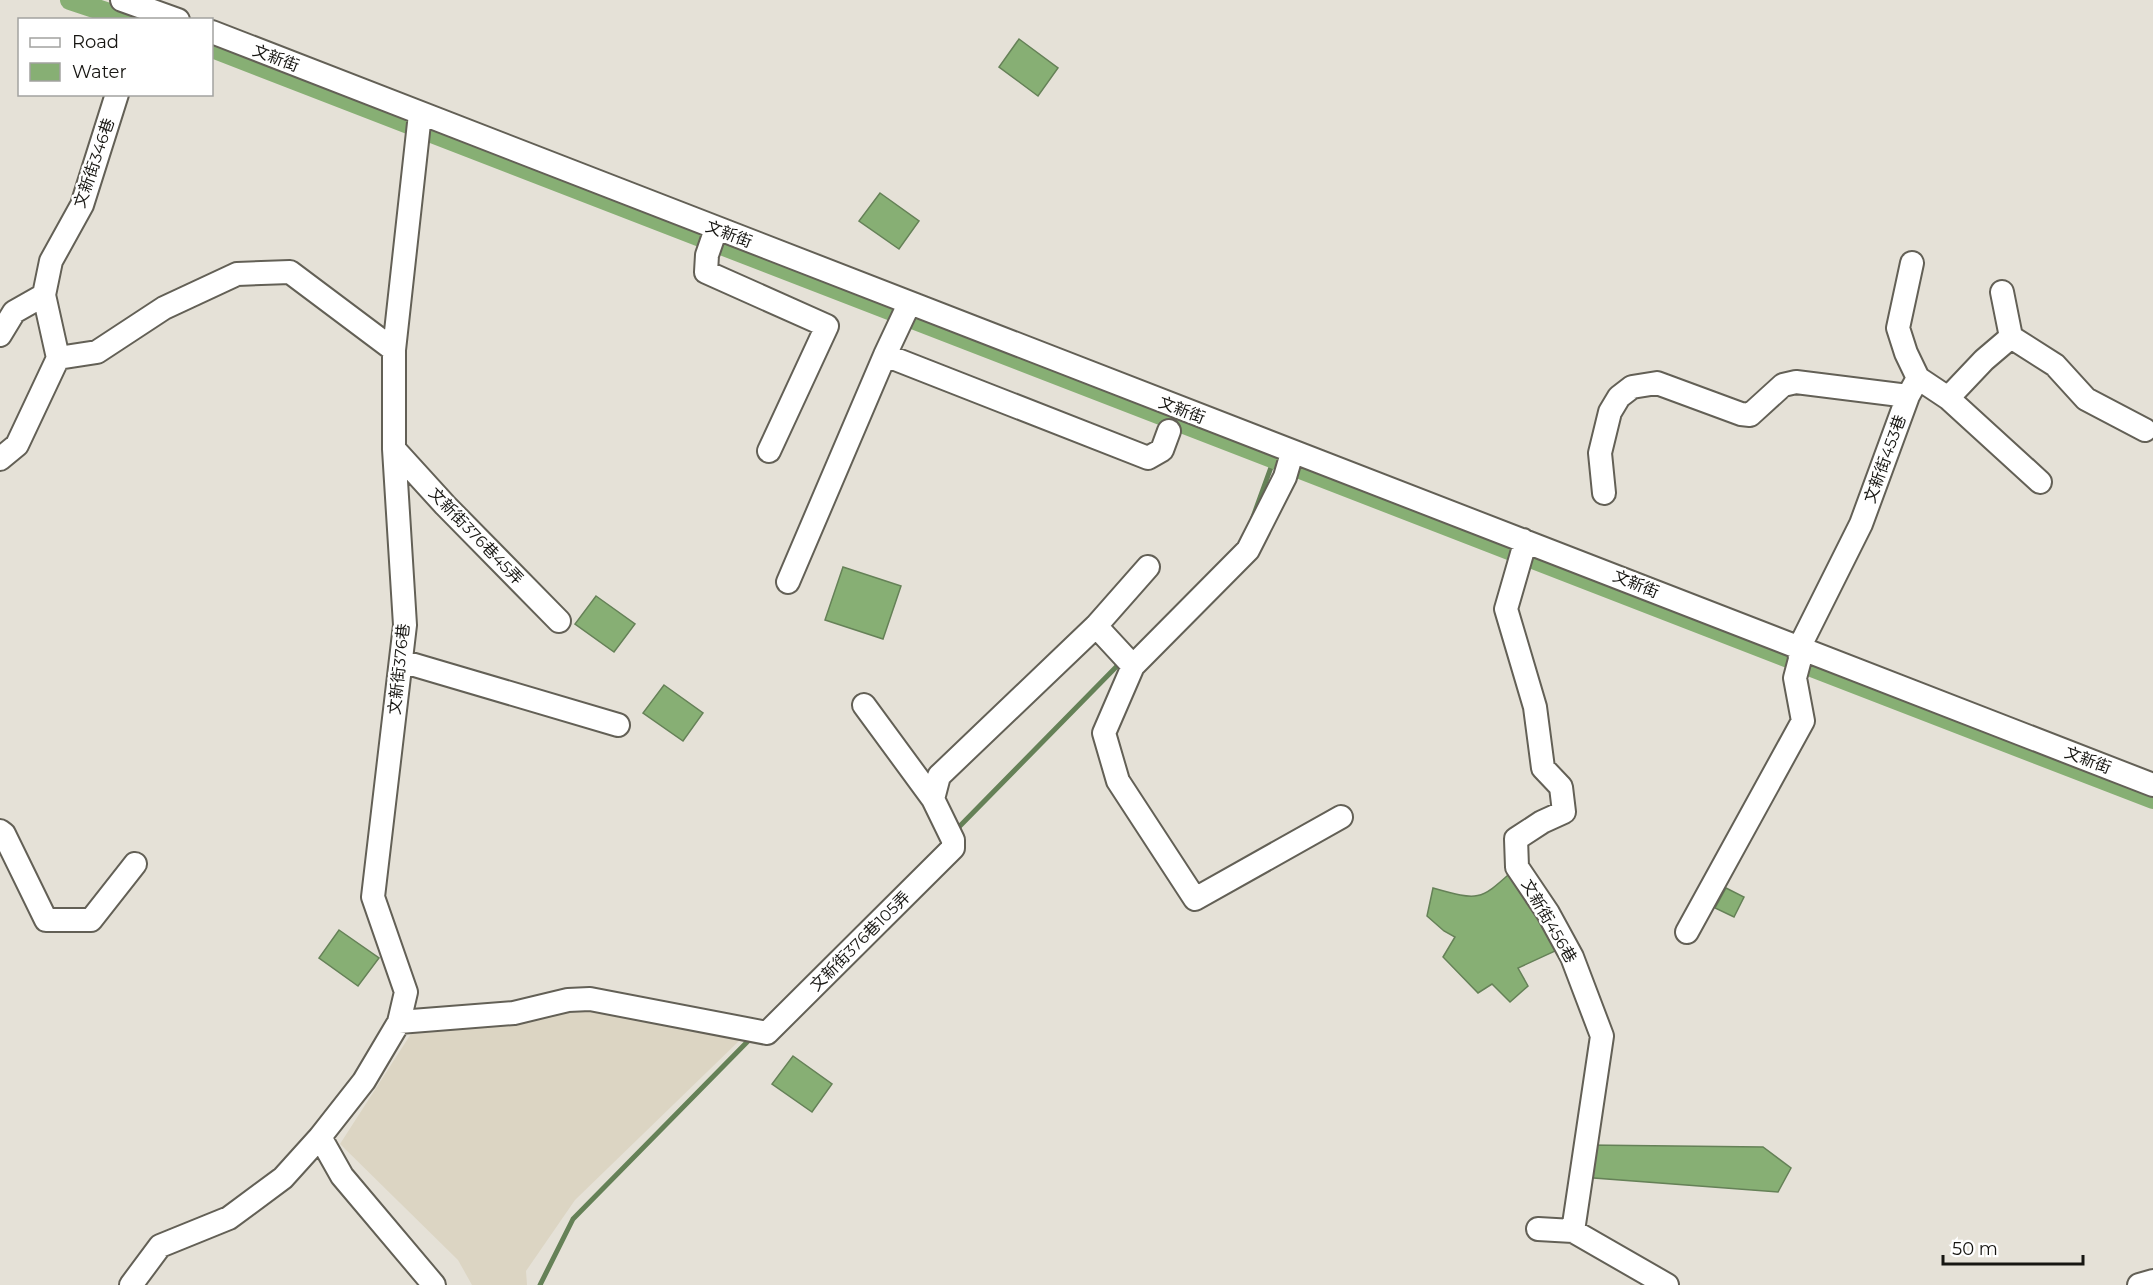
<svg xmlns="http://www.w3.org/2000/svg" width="2153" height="1285" font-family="Montserrat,'Noto Sans TC',sans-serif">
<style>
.built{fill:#dcd5c3}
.water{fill:#87af74;stroke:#658157;stroke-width:1.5}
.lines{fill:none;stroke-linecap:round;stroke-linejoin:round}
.stream{stroke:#658157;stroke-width:5}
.canal{stroke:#87af74;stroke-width:20}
.minor-casing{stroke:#636056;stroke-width:26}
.minor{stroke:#fff;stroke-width:22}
.labels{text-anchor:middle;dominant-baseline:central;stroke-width:5;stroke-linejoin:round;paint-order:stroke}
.street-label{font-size:16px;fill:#171612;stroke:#fff}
</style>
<rect width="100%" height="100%" fill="#e5e1d7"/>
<path class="built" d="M589,1001L740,1040L575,1200L526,1271L527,1285H472L458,1260L340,1144L416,1026Z"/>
<path class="water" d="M1019,39L1058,68L1038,96L999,67Z
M880,193L919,221L899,249L859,221Z
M843,567L901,586L883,639L825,620Z
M596,596L635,624L614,652L575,624Z
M664,685L703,713L683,741L643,713Z
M1517,867L1566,946L1518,968L1528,986L1510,1002L1492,984L1478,993L1443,957L1455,937L1444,931L1427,916L1433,888C1482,902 1480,900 1517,867Z
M1726,888L1744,897L1734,917L1715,908Z
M339,930L379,958L358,986L319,958Z
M793,1056L832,1084L812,1112L772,1084Z
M1586,1145L1763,1147L1791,1168L1778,1192L1581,1177Z"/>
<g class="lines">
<path class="stream" d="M1253,517L1274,459
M955,831L1121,662
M540,1285L573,1219L753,1036"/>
<path class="canal" d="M70,0L130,20
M212,48L2153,799"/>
<defs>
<path id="minor" d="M122,0L178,20
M212,32L2153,785
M716,229L707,255L706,272L827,326L769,451
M2002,292L2011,337
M0,335L14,312L44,295
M885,355L909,304
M58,358L97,352L164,308L237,274L290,272L394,350
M1918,378L1948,398L2040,482
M1948,398L1984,360L2011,337L2055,365L2086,399L2145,430
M394,449L445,505L559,621
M1292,453L1285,477L1248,550L1133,666L1104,733L1118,781L1195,899L1341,817
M0,459L17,445L58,358L44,295L51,261L82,205L117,94
M1604,493L1600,453L1610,412L1619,397L1632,387L1657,383L1741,414L1750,415L1783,385L1796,382L1908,396
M1523,540V550L1506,609L1535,707L1543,768L1561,787L1564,812L1542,822L1516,839L1517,867L1548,913L1572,957L1602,1036L1573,1231
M788,582L885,355L1148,458L1162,450L1169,431
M1096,626L1133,666
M401,661L618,725
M864,705L933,799
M0,831L4,834L46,920H91L135,864
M1687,932L1803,721L1795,678L1800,659L1799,648L1861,524L1908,396L1918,378L1906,353L1898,328L1912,263
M399,1022L514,1013L568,1000L590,999L767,1033L953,848V840L933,799L939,776L1096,626L1148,567
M320,1137L342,1176L434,1285
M1538,1229L1573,1231L1667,1285
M131,1285L160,1246L229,1218L283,1178L320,1137L364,1081L399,1022L406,992L373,897L405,625L394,449V350L420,114
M2139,1285L2153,1281"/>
</defs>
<use href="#minor" class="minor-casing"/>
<use href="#minor" class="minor"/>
</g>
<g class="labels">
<g class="street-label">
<text transform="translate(276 58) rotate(21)">文新街</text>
<text transform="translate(94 163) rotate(-71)">文新街346巷</text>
<text transform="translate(729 234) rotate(21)">文新街</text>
<text transform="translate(1182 410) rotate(21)">文新街</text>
<text transform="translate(1885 459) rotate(-70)">文新街453巷</text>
<text transform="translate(476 536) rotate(46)">文新街376巷45弄</text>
<text transform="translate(1636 584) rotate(22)">文新街</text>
<text transform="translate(399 669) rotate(-84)">文新街376巷</text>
<text transform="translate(2088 760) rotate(21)">文新街</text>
<text transform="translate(1549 921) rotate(60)">文新街456巷</text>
<text transform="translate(860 941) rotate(-45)">文新街376巷105弄</text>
</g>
</g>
<rect x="18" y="18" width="195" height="78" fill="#ffffff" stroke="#a2a2a0" stroke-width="1.5"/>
<rect x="30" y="38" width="30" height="9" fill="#ffffff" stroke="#a2a2a0" stroke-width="1.5"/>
<text x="72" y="48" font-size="18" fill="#171612">Road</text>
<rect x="30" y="63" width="30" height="18" fill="#87af74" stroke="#a2a2a0" stroke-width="1.5"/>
<text x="72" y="78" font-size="18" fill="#171612">Water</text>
<path d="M1943 1255v9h140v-9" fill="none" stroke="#171612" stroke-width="3"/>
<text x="1952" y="1255" font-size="18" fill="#171612" stroke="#ffffff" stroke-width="4.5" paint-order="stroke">50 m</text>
</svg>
